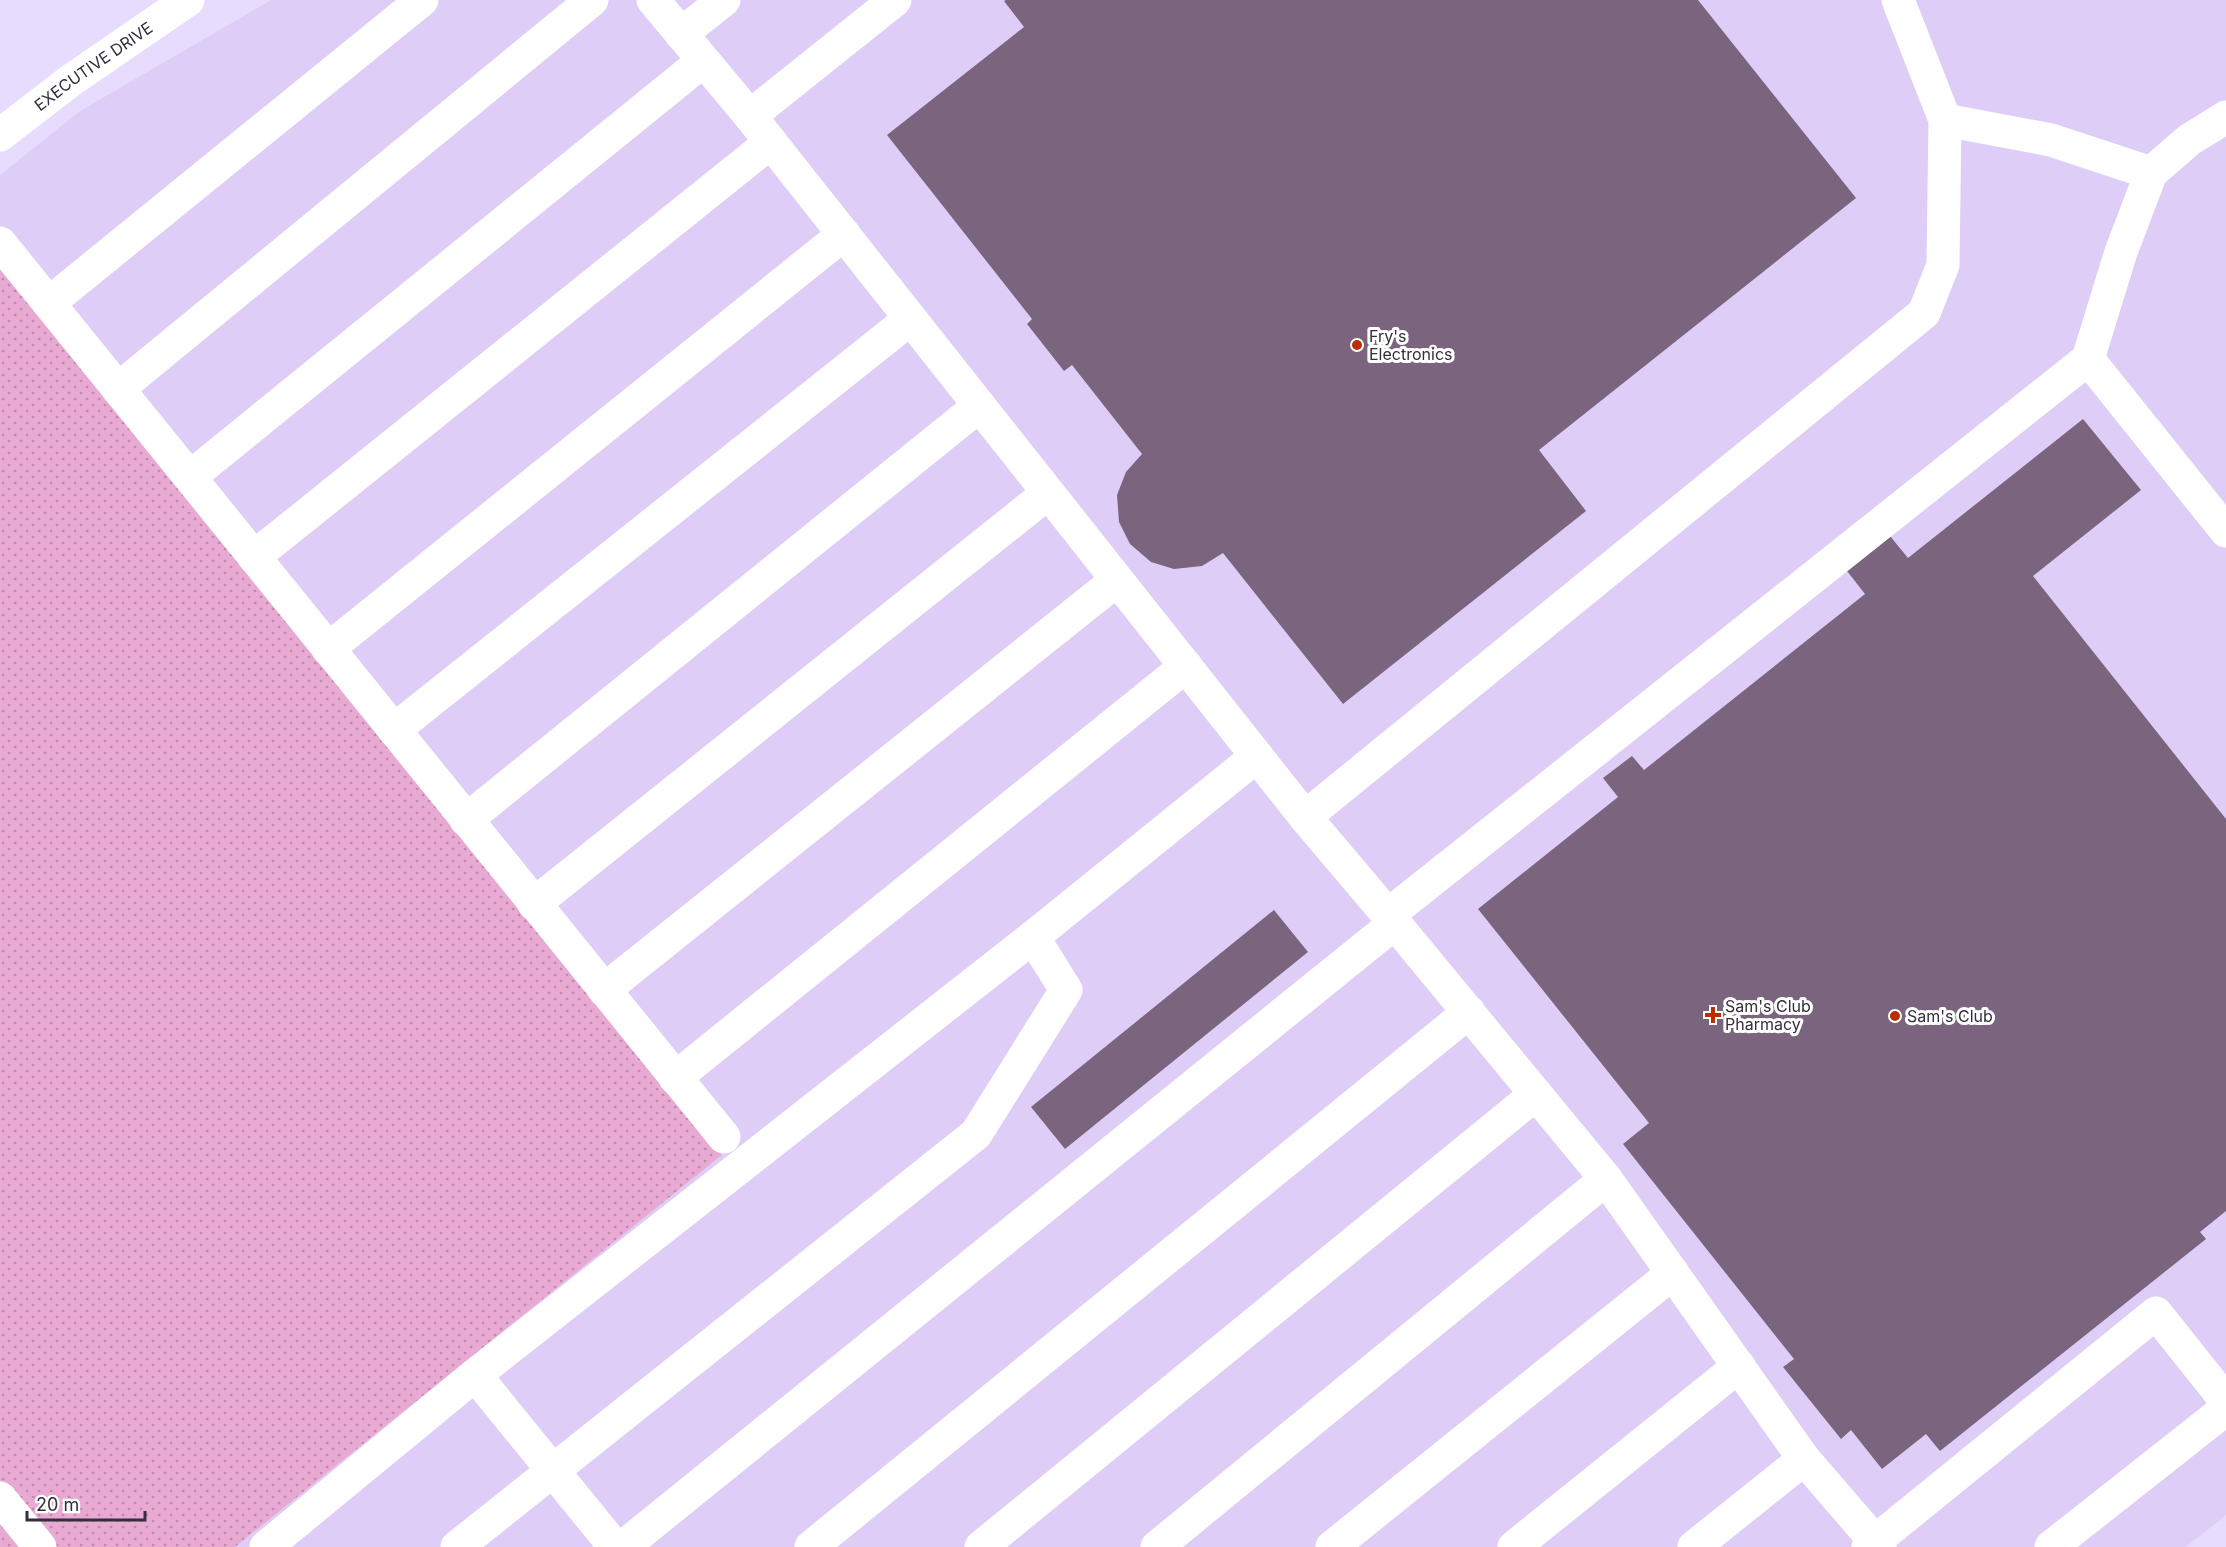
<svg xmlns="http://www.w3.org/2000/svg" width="2226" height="1547" font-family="Inter,sans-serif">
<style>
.built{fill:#decef7}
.grass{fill:url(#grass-dots)}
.building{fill:#7a647e}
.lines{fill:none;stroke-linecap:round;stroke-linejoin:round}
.minor{stroke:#fff;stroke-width:33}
.poi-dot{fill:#b92f01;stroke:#fff;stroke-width:2}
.labels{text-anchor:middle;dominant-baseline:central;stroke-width:6;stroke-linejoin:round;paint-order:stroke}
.street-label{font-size:16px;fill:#332e3b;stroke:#fff}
.poi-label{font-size:16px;fill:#332e3b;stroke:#fff;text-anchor:start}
</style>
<defs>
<pattern id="grass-dots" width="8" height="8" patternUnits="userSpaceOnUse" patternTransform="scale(1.5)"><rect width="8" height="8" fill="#e8a9d3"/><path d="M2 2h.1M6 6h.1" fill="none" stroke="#bd8aac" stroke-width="1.8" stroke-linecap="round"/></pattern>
</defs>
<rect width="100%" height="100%" fill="#e8dcfe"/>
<path class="built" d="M271,0H2226V1515L2186,1547H235L722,1155L0,269V175L80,111Z"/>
<path class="grass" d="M0,269L722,1155L235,1547H0Z"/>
<path class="building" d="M1006,0H1698L1856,198L1539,450L1586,511L1343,704L1223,553L1202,566L1174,569L1151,562L1130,544L1119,522L1117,495L1126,472L1142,454L1072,365L1064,371L1027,324L1032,319L887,135L1024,27L1004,1Z
M2083,419L2141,490L2033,576L2226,819V1211L2200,1232L2206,1239L1940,1451L1926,1434L1882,1469L1851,1430L1841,1439L1783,1367L1794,1359L1623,1144L1649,1123L1478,909L1618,797L1603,778L1632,756L1644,770L1865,594L1847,571L1890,536L1908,558Z
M1274,910L1308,952L1065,1149L1031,1107Z"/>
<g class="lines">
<g class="minor">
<path d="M653,0L750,116L1305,817L1388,915L2088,359L2121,252L2151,173L2189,140L2226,117"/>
<path d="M681,34L724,0"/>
<path d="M750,116L895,0"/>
<path d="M1945,120L2051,140L2151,173"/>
<path id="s1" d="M0,135L70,81L188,0"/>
<path d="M0,243L724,1137"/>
<path d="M49,303L422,0"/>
<path d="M2088,359L2226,531"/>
<path d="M118,389L592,0"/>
<path d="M190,477L703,61"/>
<path d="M254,557L771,142"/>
<path d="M328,649L844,234"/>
<path d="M394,730L910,319"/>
<path d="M1305,817L1924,313L1943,265L1945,120L1898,0"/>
<path d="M466,820L979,406"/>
<path d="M534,904L1048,493"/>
<path d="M1388,915L1606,1179L1804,1459L1880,1547"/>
<path d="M604,990L1117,580"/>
<path d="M675,1078L1186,666"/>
<path d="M475,1375L615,1547"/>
<path d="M0,1498L40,1547"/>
<path d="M266,1547L475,1375L1033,937L1257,756"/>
<path d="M457,1547L976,1134L1066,990L1033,937"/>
<path d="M623,1547L1395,923"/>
<path d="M811,1547L1469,1012"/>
<path d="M981,1547L1536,1094"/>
<path d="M1157,1547L1606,1179"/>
<path d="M1332,1547L1673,1273"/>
<path d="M1514,1547L1739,1366"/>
<path d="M1694,1547L1804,1459"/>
<path d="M1868,1547L2156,1313L2226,1401"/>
<path d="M2051,1547L2226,1409"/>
</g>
</g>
<g class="poi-dot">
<circle cx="1357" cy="345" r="6"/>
<path d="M1710 1006h6v6h6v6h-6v6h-6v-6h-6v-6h6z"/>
<circle cx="1895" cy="1016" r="6"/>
</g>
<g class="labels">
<g class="street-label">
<text stroke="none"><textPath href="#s1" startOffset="116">EXECUTIVE DRIVE</textPath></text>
</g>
<g class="poi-label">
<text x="1369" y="336">Fry's<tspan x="1369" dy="18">Electronics</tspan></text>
<text x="1725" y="1006">Sam's Club<tspan x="1725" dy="18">Pharmacy</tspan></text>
<text x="1907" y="1016">Sam's Club</text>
</g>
</g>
<path d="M27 1511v9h118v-9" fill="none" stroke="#332e3b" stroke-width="3"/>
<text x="36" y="1511" font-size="18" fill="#332e3b" stroke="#ffffff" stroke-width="4.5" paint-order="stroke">20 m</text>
</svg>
